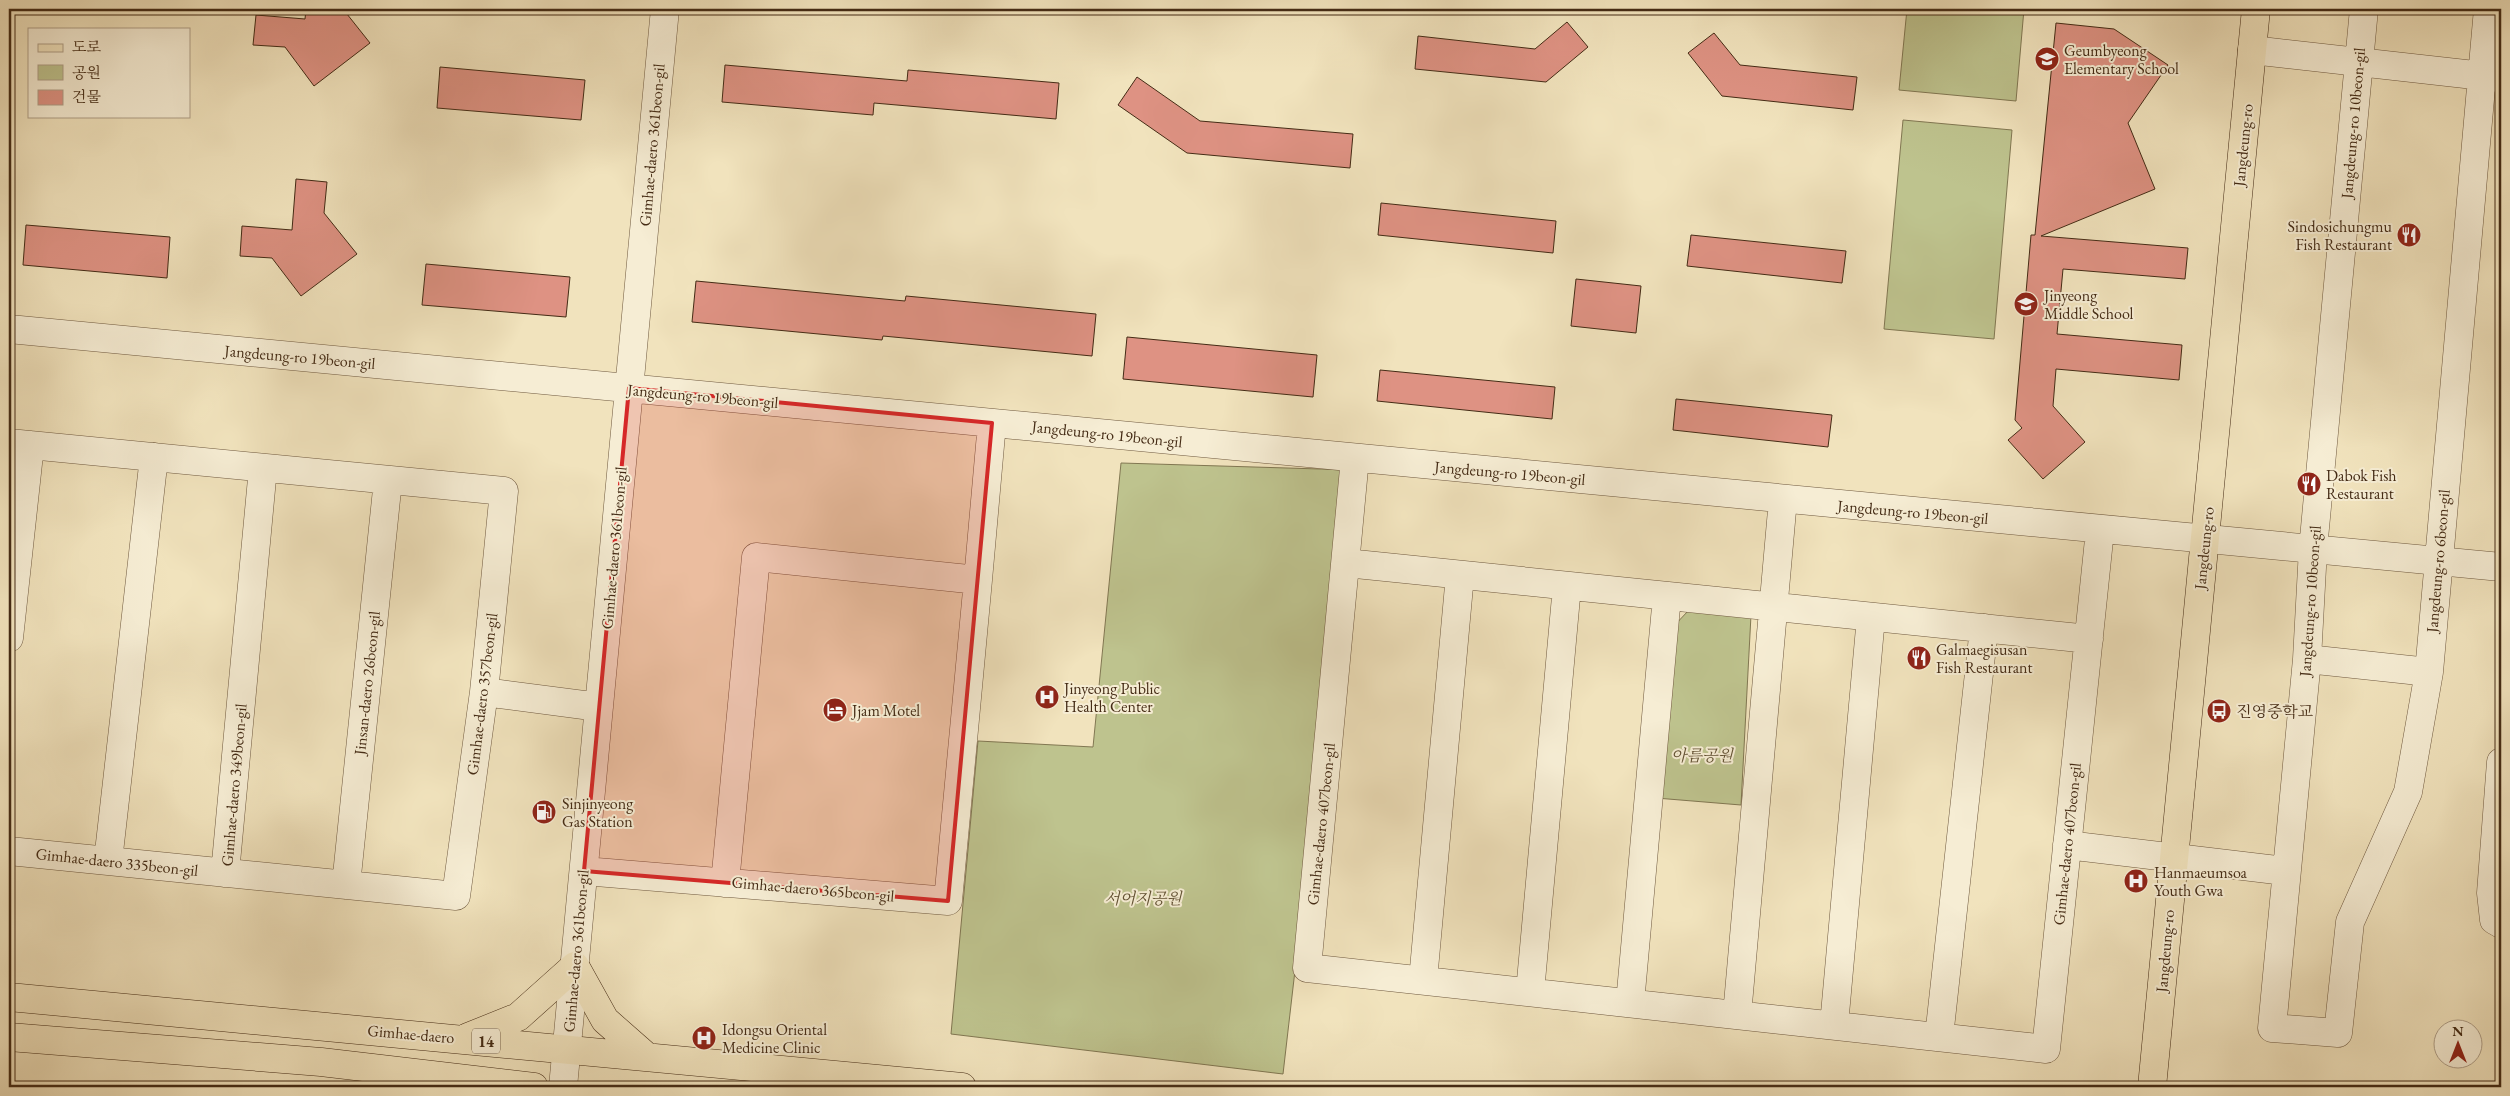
<svg xmlns="http://www.w3.org/2000/svg" width="2510" height="1096" font-family="'EB Garamond','Noto Serif KR',serif">
<style>
.green{fill:#bec38e;stroke:#817752}
.building{fill:#de9283;stroke:#442b15}
.lines{fill:none;stroke-linecap:round;stroke-linejoin:round}
.minor-casing{stroke:#6f593f;stroke-width:29}
.major-casing{stroke:#442b15;stroke-width:29}
.minor{stroke:#f6edd4;stroke-width:28}
.major{stroke:#f1e3bd;stroke-width:28}
.marked{fill:#d62828;fill-opacity:0.2;stroke:#d62828;stroke-width:4;stroke-linejoin:round}
.labels{text-anchor:middle;dominant-baseline:central;stroke-width:4;stroke-linejoin:round;paint-order:stroke}
.shield{fill:#f6edd4;stroke:#79654e;stroke-width:1}
.shield-label{font-size:15px;font-weight:bold;fill:#442b15}
.poi-label{font-size:16px;fill:#442b15;stroke:#f6edd4;text-anchor:start}
.street-label{font-size:16px;fill:#442b15;stroke:#f6edd4}
.park-label{font-size:16px;font-style:italic;fill:#625133;stroke:#f6edd4}
</style>
<rect width="100%" height="100%" fill="#f1e3bd"/>
<filter id="stains"><feTurbulence type="fractalNoise" baseFrequency=".004" numOctaves="4"/><feColorMatrix values="0 0 0 0 .2 0 0 0 0 .09 0 0 0 0 .02 0 0 0 .5 -.17"/></filter>
<radialGradient id="worn" r=".72"><stop offset=".6" stop-color="#630" stop-opacity="0"/><stop offset="1" stop-color="#630" stop-opacity=".3"/></radialGradient>
<path class="green" d="M1907,9H2024L2016,101L1899,90Z
M1903,120L2012,130L1994,339L1884,329Z
M1121,463L1353,470L1283,1074L951,1034L978,741L1093,747Z
M1689,610L1751,615L1741,805L1656,798L1671,629Z"/>
<path class="building" d="M306,9H343L370,43L314,86L285,47L253,45L256,15L305,19Z
M1567,22L1588,47L1546,82L1415,69L1418,36L1535,49Z
M2056,23L2114,29L2168,65L2128,123L2155,189L2041,236L2188,248L2185,279L2063,269L2057,334L2182,345L2179,380L2056,369L2053,406L2085,442L2043,479L2008,440L2022,428L2015,420L2031,235H2035Z
M1714,33L1740,65L1857,77L1853,110L1722,96L1688,53Z
M725,65L907,81L908,70L1059,83L1056,119L874,103L873,115L722,102Z
M440,67L585,80L581,120L437,108Z
M1137,77L1200,121L1353,134L1350,168L1187,153L1118,105Z
M296,179L327,182L324,213L357,254L301,296L272,258L240,256L242,226L292,230Z
M1381,203L1556,221L1553,253L1378,235Z
M26,225L170,237L167,278L23,265Z
M1691,235L1846,251L1842,283L1687,266Z
M426,264L570,277L566,317L422,305Z
M1576,279L1641,286L1636,333L1571,326Z
M696,281L905,301L906,296L1096,314L1092,356L883,336L882,340L692,322Z
M1127,337L1317,355L1313,397L1123,379Z
M1380,370L1555,387L1552,419L1377,401Z
M1676,399L1832,415L1828,447L1673,430Z"/>
<g class="lines">
<defs>
<path id="minor" d="M2364,9L2313,549L2307,659L2272,1028L2338,1033L2350,922L2408,792L2429,672L2488,9
M2252,50L2501,78
M9,329L2501,567
M9,443L504,491L484,692L456,896L9,851
M1355,458L1307,968L2046,1049L2100,530
M1346,563L2089,639
M978,580L992,423
M9,638L30,445
M2307,659L2429,672
M484,692L599,707
M2501,762L2491,893L2494,920L2501,924
M2067,845L2285,871
M108,861L154,457
M584,871L948,901L978,580L756,557L725,883
M225,873L263,468
M346,885L388,480
M1423,980L1460,575
M1530,992L1567,586
M1630,1003L1667,596
M1737,1015L1783,499
M1834,1025L1871,617
M1939,1037L1984,628
M563,1087L665,9"/>
<path id="major" d="M9,997L962,1087
M9,1037L321,1062L534,1087
M468,1037L518,1017L575,966L605,1020L647,1057
M2152,1087L2256,9"/>
</defs>
<use href="#minor" class="minor-casing"/>
<use href="#major" class="major-casing"/>
<use href="#minor" class="minor"/>
<use href="#major" class="major"/>
</g>
<path class="marked" d="M629,388L992,423L948,901L584,871Z"/>
<defs>
<symbol id="school-disc" viewBox="-11 -11 22 22"><circle r="9.5" fill="#8f2418" stroke="#f6edd4"/><path d="M0-5L7-2L0 1L-7-2ZM-4 1L0 2.5L4 1V4Q0 6-4 4Z" fill="#fff"/></symbol>
<symbol id="restaurant-disc" viewBox="-11 -11 22 22"><circle r="9.5" fill="#8f2418" stroke="#f6edd4"/><path d="M-5-6h1v4h1v-4h1v4h1v-4h1v5L-1.5 .5V6h-2V.5L-5-1ZM5-6V6H3V1.5H1.5Q1.5-4 5-6Z" fill="#fff"/></symbol>
<symbol id="hospital-disc" viewBox="-11 -11 22 22"><circle r="9.5" fill="#8f2418" stroke="#f6edd4"/><path d="M-5-5h3v3.5h4V-5h3V5h-3V1.5h-4V5h-3Z" fill="#fff"/></symbol>
<symbol id="hotel-disc" viewBox="-11 -11 22 22"><circle r="9.5" fill="#8f2418" stroke="#f6edd4"/><path d="M-6-4.5h1.5V1H6V5H4.5V3h-9V5H-6ZM-4 0a1.8 1.8 0 1 1 3.6 0ZM.5 0V-2.5h3Q6-2.5 6 0Z" fill="#fff"/></symbol>
<symbol id="bus-disc" viewBox="-11 -11 22 22"><circle r="9.5" fill="#8f2418" stroke="#f6edd4"/><path d="M-5-6H5V4H4V6H2V4H-2V6H-4V4H-5ZM-3.5-4V0h7V-4ZM-3.5 1.2v1.5H-2V1.2ZM2 1.2v1.5H3.5V1.2Z" fill="#fff"/></symbol>
<symbol id="fuel-disc" viewBox="-11 -11 22 22"><circle r="9.5" fill="#8f2418" stroke="#f6edd4"/><path d="M-5.5-6h7V0h2V4h1.3V-2.5L3-4.5l.8-.8L6-3V5H2.5V1h-1V6h-7ZM-4.2-4.7v3.2H.2V-4.7Z" fill="#fff"/></symbol>
</defs>
<g fill-rule="evenodd">
<use href="#school-disc" x="2033" y="45" width="28" height="28"/>
<use href="#restaurant-disc" x="2395" y="221" width="28" height="28"/>
<use href="#school-disc" x="2012" y="290" width="28" height="28"/>
<use href="#restaurant-disc" x="2295" y="470" width="28" height="28"/>
<use href="#restaurant-disc" x="1905" y="644" width="28" height="28"/>
<use href="#hospital-disc" x="1033" y="683" width="28" height="28"/>
<use href="#hotel-disc" x="821" y="696" width="28" height="28"/>
<use href="#bus-disc" x="2205" y="697" width="28" height="28"/>
<use href="#fuel-disc" x="530" y="798" width="28" height="28"/>
<use href="#hospital-disc" x="2122" y="867" width="28" height="28"/>
<use href="#hospital-disc" x="690" y="1024" width="28" height="28"/>
</g>
<g class="labels">
<rect class="shield" x="472" y="1028.5" width="28" height="25" rx="4"/>
<g class="shield-label">
<text x="486" y="1041">14</text>
</g>
<g class="poi-label">
<text x="2064" y="50">Geumbyeong<tspan x="2064" dy="18">Elementary School</tspan></text>
<text x="2392" y="226" text-anchor="end">Sindosichungmu<tspan x="2392" dy="18">Fish Restaurant</tspan></text>
<text x="2044" y="295">Jinyeong<tspan x="2044" dy="18">Middle School</tspan></text>
<text x="2326" y="475">Dabok Fish<tspan x="2326" dy="18">Restaurant</tspan></text>
<text x="1936" y="649">Galmaegisusan<tspan x="1936" dy="18">Fish Restaurant</tspan></text>
<text x="1064" y="688">Jinyeong Public<tspan x="1064" dy="18">Health Center</tspan></text>
<text x="852" y="710">Jjam Motel</text>
<text x="2236" y="711">진영중학교</text>
<text x="562" y="803">Sinjinyeong<tspan x="562" dy="18">Gas Station</tspan></text>
<text x="2154" y="872">Hanmaeumsoa<tspan x="2154" dy="18">Youth Gwa</tspan></text>
<text x="722" y="1029">Idongsu Oriental<tspan x="722" dy="18">Medicine Clinic</tspan></text>
</g>
<g class="street-label">
<text transform="translate(2353 123) rotate(-85)">Jangdeung-ro 10beon-gil</text>
<text transform="translate(652 145) rotate(-85)">Gimhae-daero 361beon-gil</text>
<text transform="translate(2243 145) rotate(-84)">Jangdeung-ro</text>
<text transform="translate(300 357) rotate(5)">Jangdeung-ro 19beon-gil</text>
<text transform="translate(703 396) rotate(5)">Jangdeung-ro 19beon-gil</text>
<text transform="translate(1107 434) rotate(6)">Jangdeung-ro 19beon-gil</text>
<text transform="translate(1510 473) rotate(5)">Jangdeung-ro 19beon-gil</text>
<text transform="translate(1913 512) rotate(5)">Jangdeung-ro 19beon-gil</text>
<text transform="translate(614 548) rotate(-85)">Gimhae-daero 361beon-gil</text>
<text transform="translate(2204 548) rotate(-84)">Jangdeung-ro</text>
<text transform="translate(2438 561) rotate(-85)">Jangdeung-ro 6beon-gil</text>
<text transform="translate(2310 601) rotate(-86)">Jangdeung-ro 10beon-gil</text>
<text transform="translate(367 683) rotate(-84)">Jinsan-daero 26beon-gil</text>
<text transform="translate(482 694) rotate(-83)">Gimhae-daero 357beon-gil</text>
<text transform="translate(234 785) rotate(-85)">Gimhae-daero 349beon-gil</text>
<text transform="translate(1321 824) rotate(-84)">Gimhae-daero 407beon-gil</text>
<text transform="translate(2067 844) rotate(-84)">Gimhae-daero 407beon-gil</text>
<text transform="translate(117 862) rotate(6)">Gimhae-daero 335beon-gil</text>
<text transform="translate(813 889) rotate(5)">Gimhae-daero 365beon-gil</text>
<text transform="translate(576 951) rotate(-85)">Gimhae-daero 361beon-gil</text>
<text transform="translate(2165 951) rotate(-85)">Jangdeung-ro</text>
<text transform="translate(411 1034) rotate(5)">Gimhae-daero</text>
</g>
<g class="park-label">
<text x="1702" y="755">아름공원</text>
<text x="1143" y="898">서어지공원</text>
</g>
</g>
<rect width="2510" height="1096" fill="none" stroke="#f1e3bd" stroke-width="30"/>
<rect x="10" y="10" width="2490" height="1076" fill="none" stroke="#442b15" stroke-width="2.5"/>
<rect x="15" y="15" width="2480" height="1066" fill="none" stroke="#442b15"/>
<rect x="28" y="28" width="162" height="90" fill="#f6edd4" stroke="#af9f88"/>
<rect x="38" y="44" width="25" height="8" fill="#f1e3bd" stroke="#af9f88"/>
<text x="72" y="52" font-size="15" fill="#442b15">도로</text>
<rect x="38" y="65" width="25" height="15" fill="#bec38e" stroke="#af9f88"/>
<text x="72" y="78" font-size="15" fill="#442b15">공원</text>
<rect x="38" y="90" width="25" height="15" fill="#de9283" stroke="#af9f88"/>
<text x="72" y="102" font-size="15" fill="#442b15">건물</text>
<g transform="translate(2458 1044)"><circle r="24" fill="#f6edd4" stroke="#af9f88"/>
<path d="M0-4L9 19L0 12L-9 19Z" fill="#8f2418"/>
<text y="-8" font-size="14" font-weight="bold" text-anchor="middle" fill="#442b15">N</text>
</g>
<rect width="100%" height="100%" filter="url(#stains)"/>
<rect width="100%" height="100%" fill="url(#worn)"/>
</svg>
